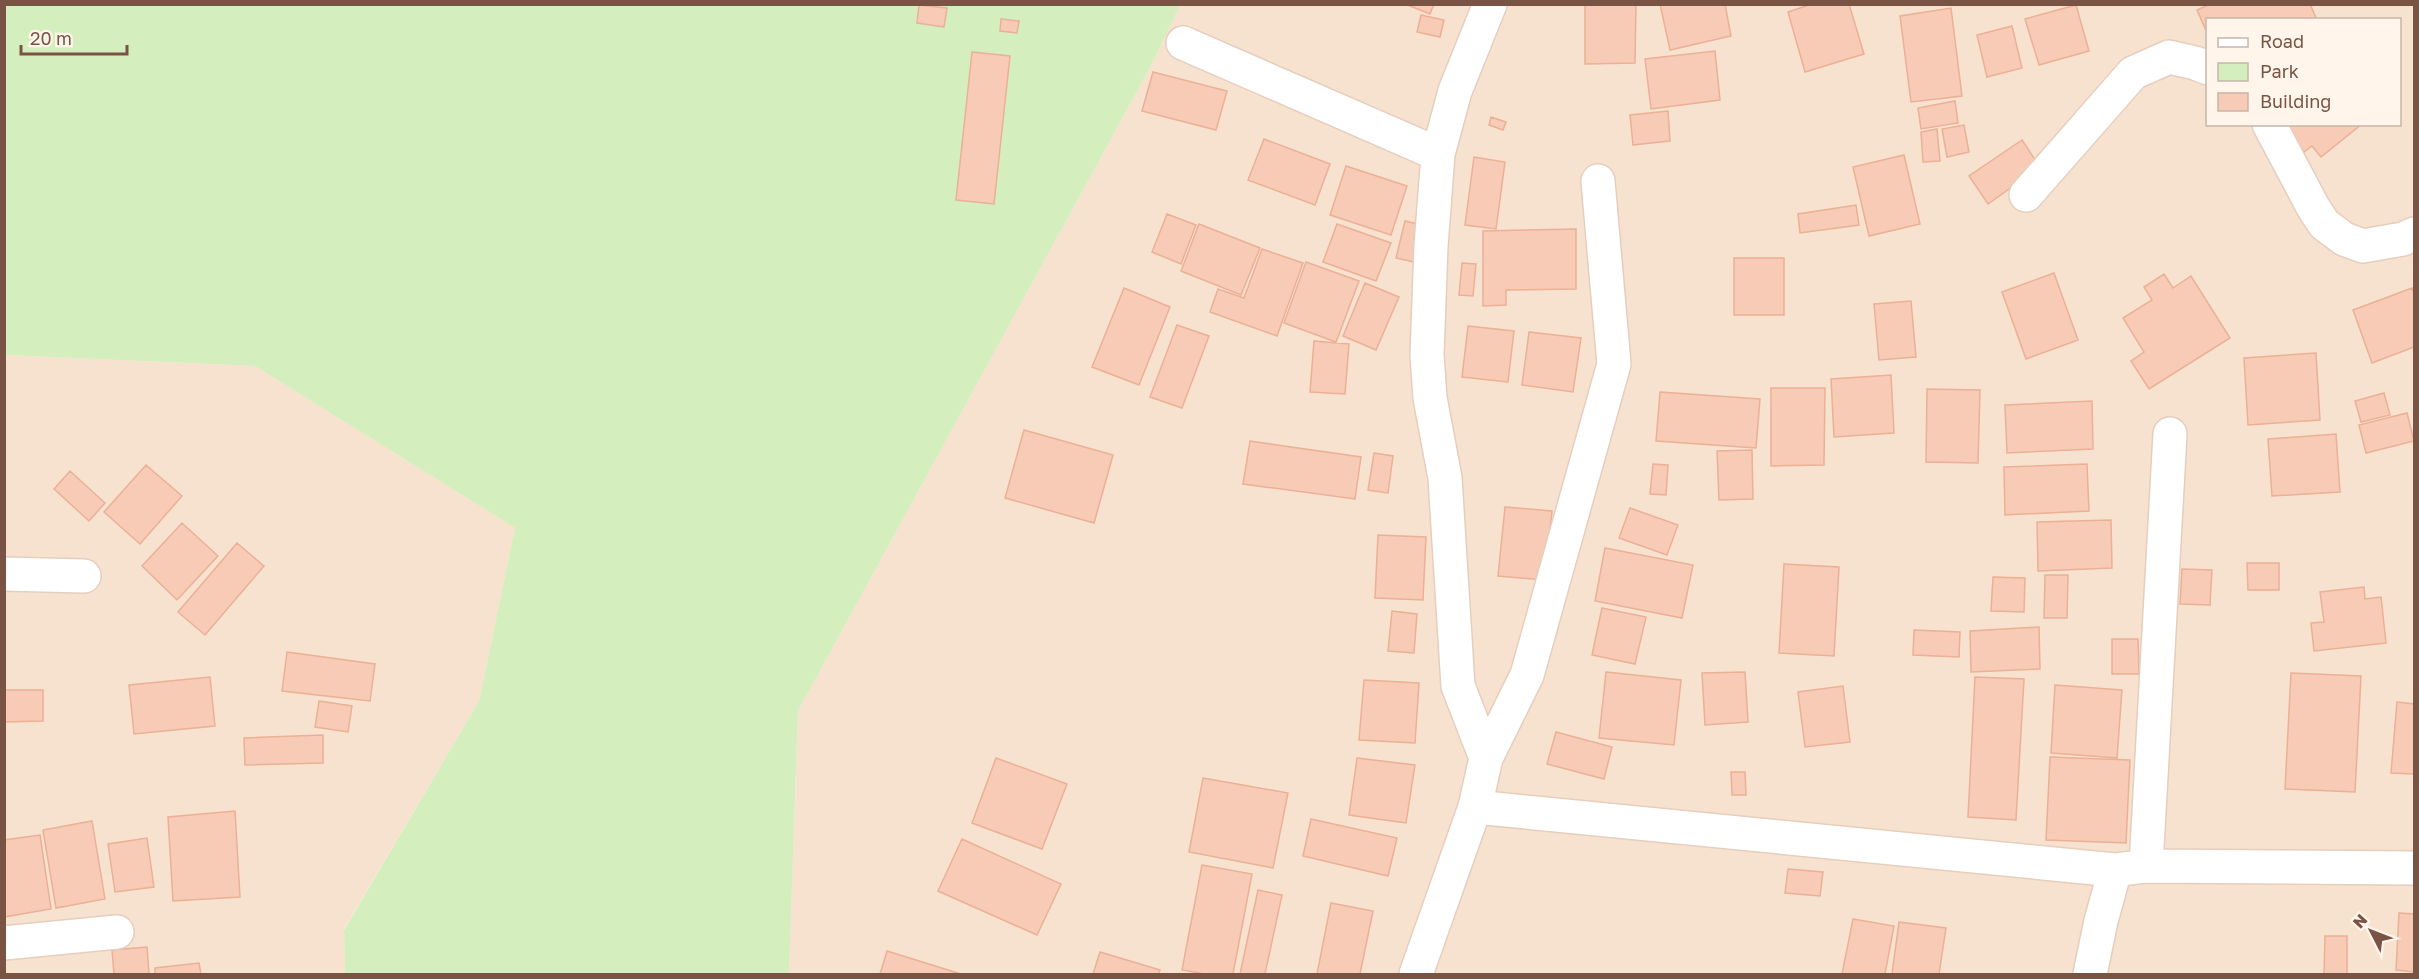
<svg xmlns="http://www.w3.org/2000/svg" width="2419" height="979" font-family="'Golos Text',sans-serif">
<style>
.residential{fill:#f7e2cf;fill-rule:evenodd}
.green{fill:#d5eebe}
.building{fill:#f7cbb6;stroke:#ebb095;stroke-width:1.5}
.lines{fill:none;stroke-linecap:round;stroke-linejoin:round}
.minor-casing{stroke:#e6cebe;stroke-width:36}
.minor{stroke:#fff;stroke-width:33}
</style>
<rect width="100%" height="100%" fill="#fff1e1"/>
<path class="residential" d="M1180,5H2414V974H789L798,711L1153,62ZM2208,20H2400V124H2208Z
M5,355L255,366L515,528L479,701L344,929L345,974H5Z"/>
<path class="green" d="M5,5H1180L1153,62L798,711L789,974H345L344,930L479,701L515,528L255,366L5,355Z"/>
<path class="building" d="M1405,4H1434L1430,14Z
M1585,4H1636L1635,63L1585,64Z
M1660,4H1725L1731,36L1670,50Z
M1812,4H1849L1864,54L1805,72L1788,12Z
M2210,4H2310L2317,20H2208V35L2197,10Z
M919,5L947,8L944,27L917,23Z
M2076,5L2089,51L2039,65L2025,19Z
M1951,8L1962,96L1911,102L1900,16Z
M1421,15L1444,20L1440,37L1417,32Z
M1001,19L1019,21L1017,33L1000,31Z
M2012,26L2022,68L1987,77L1977,35Z
M1715,51L1720,100L1651,109L1645,59Z
M972,52L1010,56L994,204L956,200Z
M1153,72L1227,91L1216,130L1142,111Z
M1955,101L1958,123L1921,129L1918,108Z
M1668,111L1670,141L1633,145L1630,115Z
M1491,117L1506,122L1503,130L1489,125Z
M2286,124H2362L2321,157L2312,146L2304,152L2284,126Z
M1964,125L1969,152L1947,157L1942,129Z
M1937,129L1940,161L1923,162L1921,132Z
M1264,139L1330,164L1315,205L1248,180Z
M2022,140L2040,167L1988,204L1969,176Z
M1904,155L1920,224L1869,236L1853,167Z
M1474,157L1505,162L1496,229L1465,225Z
M1346,166L1407,186L1391,235L1330,215Z
M1856,205L1859,225L1800,233L1798,214Z
M1167,214L1196,225L1181,264L1152,252Z
M1405,221L1423,225L1414,262L1396,258Z
M1199,224L1260,248L1241,295L1181,271Z
M1337,224L1391,243L1376,281L1323,262Z
M1576,229V289L1506,290V305L1483,306V231Z
M1262,249L1303,263L1277,336L1210,312L1218,289L1244,298Z
M1734,258H1784V315H1734Z
M1306,262L1359,281L1336,342L1284,323Z
M1462,263L1476,264L1473,296L1459,295Z
M2054,273L2078,340L2026,359L2002,292Z
M2164,274L2173,288L2191,276L2230,338L2149,389L2131,361L2144,352L2123,318L2152,300L2144,287Z
M1365,283L1399,297L1376,350L1343,336Z
M1124,288L1170,307L1139,385L1092,367Z
M2412,288L2414,294V347L2372,363L2353,310Z
M1911,301L1916,357L1879,360L1874,304Z
M1177,325L1209,336L1182,408L1150,397Z
M1468,326L1514,331L1508,382L1462,377Z
M1529,332L1581,338L1573,392L1522,385Z
M1314,341L1349,344L1345,394L1310,392Z
M2316,353L2320,420L2248,425L2244,358Z
M1891,375L1894,433L1834,437L1831,379Z
M1771,388H1825L1824,465L1771,466Z
M1927,389L1980,390L1978,463L1926,462Z
M1660,392L1760,399L1756,448L1656,441Z
M2384,393L2390,415L2361,422L2355,401Z
M2092,401L2093,449L2007,453L2005,405Z
M2407,413L2414,441L2366,453L2359,425Z
M1024,430L1113,455L1094,523L1005,498Z
M2336,434L2340,492L2272,496L2268,439Z
M1250,441L1361,457L1355,499L1243,484Z
M1752,450L1753,499L1719,500L1717,451Z
M1374,453L1393,456L1388,493L1368,490Z
M1653,464L1668,465L1666,495L1650,494Z
M2087,464L2089,511L2005,515L2004,467Z
M146,465L182,496L140,544L104,512Z
M70,471L105,503L89,521L54,489Z
M1505,507L1552,511L1545,580L1498,576Z
M1630,508L1678,525L1667,555L1619,538Z
M2111,520L2112,568L2038,571L2037,522Z
M182,523L218,556L177,600L142,566Z
M1378,535L1426,537L1423,600L1375,598Z
M237,543L264,566L205,635L178,612Z
M1605,548L1693,565L1682,618L1595,601Z
M2247,563H2279V590H2248Z
M1784,564L1839,567L1834,656L1779,653Z
M2182,569L2212,570L2210,605L2180,604Z
M2045,575H2068L2067,618H2044Z
M1993,577L2025,578L2024,612L1991,611Z
M2364,587L2365,599L2381,597L2386,643L2314,651L2311,623L2324,622L2320,592Z
M1602,608L1646,617L1635,664L1592,655Z
M1392,611L1417,614L1414,653L1388,651Z
M2039,627L2040,669L1971,672L1970,631Z
M1914,630L1960,632L1959,657L1913,655Z
M2112,639H2138L2139,674H2112Z
M287,652L375,664L370,701L282,691Z
M1606,672L1681,680L1674,745L1599,738Z
M1745,672L1748,722L1705,725L1702,673Z
M2291,673L2361,676L2355,792L2285,789Z
M210,677L215,726L134,734L129,685Z
M1975,677L2024,679L2016,820L1968,817Z
M1364,680L1419,683L1415,743L1359,740Z
M2055,685L2122,690L2117,758L2051,753Z
M1843,686L1850,742L1805,747L1798,692Z
M4,690H43V721L4,722Z
M319,701L352,706L348,732L315,727Z
M2397,702L2414,704V774L2391,773Z
M1556,732L1612,747L1604,779L1547,764Z
M323,735V763L245,765L244,738Z
M2050,757L2130,760L2126,843L2046,840Z
M996,758L1067,784L1042,849L972,823Z
M1357,758L1415,765L1406,823L1349,815Z
M1731,772H1745L1746,795H1732Z
M1203,778L1288,793L1273,868L1189,852Z
M235,811L240,897L173,901L168,817Z
M1311,819L1397,838L1388,876L1303,856Z
M92,821L105,899L56,908L43,830Z
M40,835L51,909L4,917V840Z
M147,838L154,887L115,892L108,844Z
M962,839L1061,884L1037,935L938,891Z
M1202,865L1252,874L1233,974H1205L1182,970Z
M1788,869L1823,872L1820,896L1785,893Z
M1258,890L1282,895L1265,974H1240Z
M1331,903L1373,911L1360,974H1317Z
M2399,913L2414,914V972L2396,970Z
M1853,919L1894,926L1885,974H1842Z
M1899,922L1946,928L1939,974H1892Z
M2325,936H2347V974H2324Z
M147,947L149,974H114L112,950Z
M887,951L961,974H880Z
M1100,952L1160,970L1158,974H1093Z
M199,963L201,974H155V968Z"/>
<g class="lines">
<defs>
<path id="minor" d="M1183,43L1438,154
M2269,124L2313,207L2324,224L2344,239L2363,246L2403,239L2414,234
M2026,195L2133,73L2169,57L2195,63L2208,68
M4,574L84,576
M1486,758L1458,686L1445,478L1430,398L1427,355L1431,246L1438,154L1455,91L1490,4
M1475,807L2115,870L2146,866L2414,868
M2146,866L2170,434
M4,943L117,932
M1416,974L1475,807L1486,758L1527,675L1614,364L1598,181
M2090,974L2101,921L2115,870"/>
</defs>
<use href="#minor" class="minor-casing"/>
<use href="#minor" class="minor"/>
</g>
<rect width="2419" height="979" fill="none" stroke="#795445" stroke-width="12"/>
<rect x="2206" y="18" width="195" height="108" fill="#fff5ea" stroke="#c9b5a8" stroke-width="1.5"/>
<rect x="2218" y="38" width="30" height="9" fill="#ffffff" stroke="#c9b5a8" stroke-width="1.5"/>
<text x="2260" y="48" font-size="18" fill="#795445">Road</text>
<rect x="2218" y="63" width="30" height="18" fill="#d5eebe" stroke="#c9b5a8" stroke-width="1.5"/>
<text x="2260" y="78" font-size="18" fill="#795445">Park</text>
<rect x="2218" y="93" width="30" height="18" fill="#f7cbb6" stroke="#c9b5a8" stroke-width="1.5"/>
<text x="2260" y="108" font-size="18" fill="#795445">Building</text>
<g transform="translate(2371 931) rotate(312)" stroke="#fff5ea" stroke-width="4.5" paint-order="stroke">
<path d="M0-4.5L10 22L0 15L-10 22Z" fill="#795445"/>
<text y="-9" font-size="16" font-weight="bold" text-anchor="middle" fill="#795445">N</text>
</g>
<path d="M21 45v9h106v-9" fill="none" stroke="#795445" stroke-width="3"/>
<text x="30" y="45" font-size="18" fill="#795445" stroke="#fff5ea" stroke-width="4.5" paint-order="stroke">20 m</text>
</svg>
